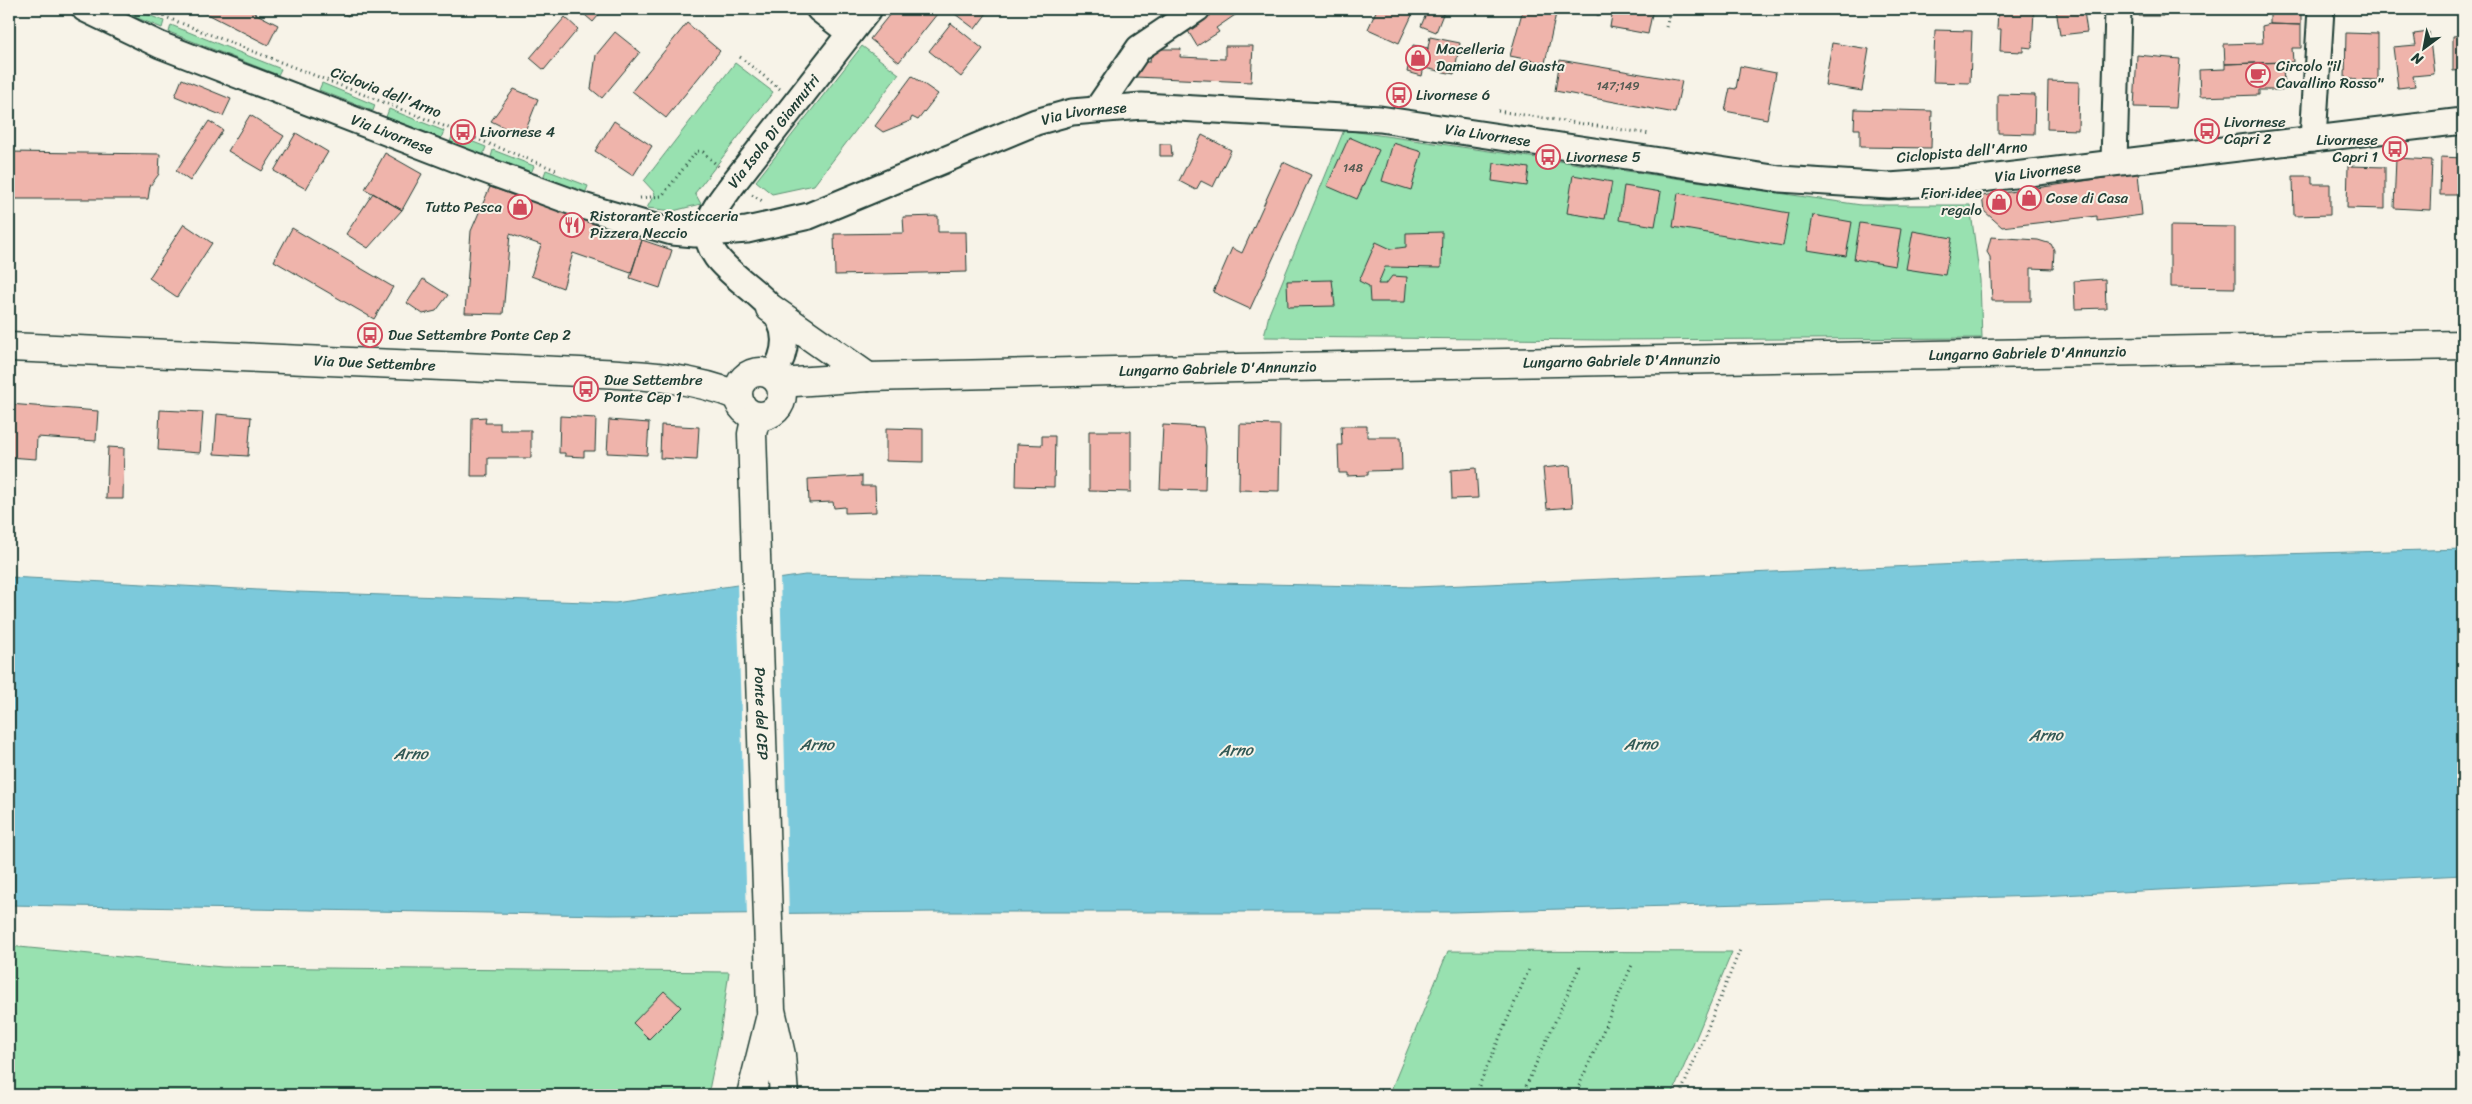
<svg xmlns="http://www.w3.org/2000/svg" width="2472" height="1104" font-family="Sriracha,sans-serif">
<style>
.green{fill:#98e1b0;stroke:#5c8f72}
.water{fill:#7cc9db;stroke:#579198}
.pier{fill:#f7f3e8}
.building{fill:#efb4ab;stroke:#1f3d34}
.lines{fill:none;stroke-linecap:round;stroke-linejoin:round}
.minor-casing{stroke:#1f3d34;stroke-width:29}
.major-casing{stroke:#1f3d34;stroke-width:31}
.path{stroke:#1f3d34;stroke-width:3;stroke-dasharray:1 4;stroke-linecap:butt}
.minor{stroke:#f7f3e8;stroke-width:25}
.major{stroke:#f7f3e8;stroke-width:28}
.labels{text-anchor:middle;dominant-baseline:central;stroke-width:4;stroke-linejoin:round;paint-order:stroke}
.number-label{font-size:12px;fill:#535b52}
.poi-label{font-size:15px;fill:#1f3d34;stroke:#f7f3e8;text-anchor:start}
.street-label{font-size:15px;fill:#1f3d34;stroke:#f7f3e8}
.water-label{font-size:16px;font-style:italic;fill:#325955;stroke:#f7f3e8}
</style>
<rect width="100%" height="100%" fill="#f7f3e8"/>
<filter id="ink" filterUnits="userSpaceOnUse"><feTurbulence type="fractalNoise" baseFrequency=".02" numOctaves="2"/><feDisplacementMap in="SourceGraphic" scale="10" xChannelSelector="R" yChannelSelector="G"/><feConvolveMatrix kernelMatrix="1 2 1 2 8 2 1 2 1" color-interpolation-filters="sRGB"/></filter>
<g filter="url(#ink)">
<path class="green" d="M126,9H133L164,21L162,28L125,13Z
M171,25L281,69L278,75L169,32Z
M862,46L899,74L814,185L772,194L756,181Z
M735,63L773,92L695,193L701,204L673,211L647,208L655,193L644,181Z
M322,83L375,105L373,111L319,90Z
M389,109L444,131L441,138L386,117Z
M1344,130L1861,205H1970L1980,280L1982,338L1605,340L1264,337L1269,314Z
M453,134L486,147L483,155L450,142Z
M493,150L534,166L531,173L491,157Z
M546,170L588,186L585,194L543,178Z
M9,946L222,967L729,972L719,1041L708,1095H9Z
M1448,951L1732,952L1672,1095H1389Z"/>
<path class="water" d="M2463,549V875L2040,896L1451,912H936L610,915L9,905V577L297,592L615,603L805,575L1416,587L2057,560Z"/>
<path class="pier" d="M780,576L789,916H747L737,583Z"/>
<path class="building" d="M198,9H247L278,25L268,45Z
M334,9H352L348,16Z
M578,9H604L593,22Z
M894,9H941L899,62L870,39Z
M960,9H990L975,29L955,14Z
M1211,9H1244L1216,28L1219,32L1197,46L1185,26Z
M1377,9H1415L1399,43L1368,29Z
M1428,9H1445L1436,32L1421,26Z
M1523,9H1557L1545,63L1510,56Z
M1613,9H1653L1648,34L1610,27Z
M1998,9L2034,11L2032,48L2023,47V52L2000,51L2001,29H1997Z
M2056,9H2093L2084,11L2087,32L2060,35Z
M2139,9H2175V12H2163V16H2139Z
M2270,9H2301V25L2270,24Z
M565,17L578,29L544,70L530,58Z
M687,23L720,51L666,118L632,91Z
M951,23L983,49L961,77L929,51Z
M2270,24L2301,25V48H2292L2293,62L2225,64L2224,44L2263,43L2262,26Z
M1935,30L1972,31L1970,83L1933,82Z
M615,32L640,52L602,98L591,89L596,55Z
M2429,32L2434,74L2413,76L2415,86L2398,88L2393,47L2416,45L2414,34Z
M2346,33L2378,34V80L2345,79Z
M2463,35V70L2453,71V36Z
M1430,37L1460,43L1454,74L1424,68Z
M1832,43L1869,49L1862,91L1825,85Z
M1413,45L1428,48L1422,76L1407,72Z
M1225,46H1253L1251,82L1135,77L1137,62H1150L1151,49H1181L1180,57L1225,59Z
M2137,55L2180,59L2176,108L2134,107Z
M1560,60L1682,81L1675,113L1555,91Z
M2283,62L2284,90H2259V95L2200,97L2199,70L2225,69V64Z
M1740,66L1776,73L1767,119L1725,111L1730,88L1736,89Z
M912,76L938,94L918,120L912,117L910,121L883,132L875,126Z
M182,79L231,99L223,116L175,96Z
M2048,81L2079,82L2078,130L2047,129Z
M514,89L538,99L523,137L491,121Z
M1998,94L2035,95L2034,134L1998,133Z
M1855,109L1932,111L1931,148L1860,147V129H1854Z
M250,115L284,136L262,171L228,151Z
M209,121L223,130L190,181L176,171Z
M614,121L652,146L633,176L595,151Z
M296,133L328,152L306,189L274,171Z
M1202,135L1231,150L1213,187L1201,181L1196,190L1179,181Z
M1349,137L1379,150L1357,199L1327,186Z
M1393,143L1422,152L1411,190L1382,181Z
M1160,144H1171L1172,156H1160Z
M9,152L160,154L159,174L150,186L148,199H9Z
M385,153L422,174L402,210L365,189Z
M2441,157L2463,158V195H2440Z
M2396,158L2432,160L2430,210L2394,208Z
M1283,162L1311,175L1250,309L1213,292L1232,248L1242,253Z
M1494,163L1529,168L1527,186L1492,181Z
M2348,166L2385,167V209L2347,208Z
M2138,173L2142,215L2097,221V216L2002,227L1984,211L1982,196Z
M1573,175L1612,182L1605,219L1567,213Z
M2293,176H2312V184H2330V215L2294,216Z
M1624,186L1661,192L1655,226L1619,220Z
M490,187L642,240L631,273L573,253L563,288L531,276L541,245L510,234L503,314L465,313L471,231Z
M373,193L402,210L368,248L346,234Z
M1678,193L1789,213L1783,246L1673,227Z
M1813,215L1852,222L1846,256L1807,250Z
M938,216V232H966L967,272L835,275L834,234L904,233L903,217Z
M1860,223L1901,229L1895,266L1854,259Z
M184,224L212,243L177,297L149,278Z
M2170,226L2235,227V288L2170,287Z
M292,228L393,287L374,319L274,261Z
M1913,231L1952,238L1945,275L1906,269Z
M1442,232L1441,268L1385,267L1378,284H1386L1392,276L1407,277L1405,302H1370L1369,286L1359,281L1376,242L1391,249L1406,247V233Z
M1991,237L2038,240L2051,244L2054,250L2053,269L2031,268V301H1992L1990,257L1987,252Z
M642,240L672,250L660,288L630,278Z
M423,279L448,295L436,311L423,314L407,303Z
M2105,279L2106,308L2075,309L2074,281Z
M1332,280L1335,306L1288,307L1287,281Z
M9,404L98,411L96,441L37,437L36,459L9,457Z
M160,410L203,412L200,453L158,450Z
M217,414L251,417L248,456L214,454Z
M560,416L596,418L595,451H584V457L565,456V453H559Z
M486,417L485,423H500V430H531V458H488V476H471L472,418Z
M609,420L649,423L647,455L607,453Z
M1240,424L1280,425L1279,491L1239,490Z
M661,425L699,427L697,460L660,458Z
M1163,425L1203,427L1206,446L1205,490L1160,489Z
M1341,426H1367V437H1401L1402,470L1368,471V475L1347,476V473H1339L1338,445H1342Z
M886,428L923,429V462L886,461Z
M1089,431H1131V492L1089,491Z
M1042,436H1055L1054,487L1016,486L1017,444L1042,445Z
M108,447L124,448L123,499H106Z
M1570,465L1573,507L1547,509L1543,468Z
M1476,468L1478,498L1452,499L1451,470Z
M862,476V486H875L876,512L845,513V507L834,508L833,502L809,503L808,479Z
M664,991L681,1007L649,1039L633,1023Z"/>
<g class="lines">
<defs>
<g id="minor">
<path id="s1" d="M85,9L160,45L482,169L586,207L672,232L695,234L747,230L809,216L1036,122L1072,112L1142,106L1380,119L1780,179L1889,186L1972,180L2463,121"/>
<path d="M819,9L850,33"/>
<path d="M1097,109L1139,48L1197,9"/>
<path d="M2313,139L2321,9"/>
<path d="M2114,162L2118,9"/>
<path id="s2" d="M773,375C823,295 694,283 709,223C713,208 726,194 735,181L869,9"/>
</g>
<g id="major">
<path d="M770,308L868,377"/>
<path id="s3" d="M9,347L580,372C633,375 688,375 738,396"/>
<circle cx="760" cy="394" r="22"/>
<path id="s4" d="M780,383L868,377L1238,368L2463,345"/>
<path id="s5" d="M756,416L752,434L771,1010L781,1055L784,1095"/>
<path d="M751,1095L770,1019"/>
</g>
</defs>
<use href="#minor" class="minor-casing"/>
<use href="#major" class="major-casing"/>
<path class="path" d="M145,9L556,170
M1598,16L1600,9
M1666,27L1671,9
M740,57L780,89
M1498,111L1650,134
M752,195L764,202
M640,198L662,196L697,151L703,152L719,167
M1475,1095L1530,967
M1522,1095L1580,966
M1575,1095L1632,965
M1680,1095L1740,950"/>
<use href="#minor" class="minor"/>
<use href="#major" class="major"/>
</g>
</g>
<defs>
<symbol id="shop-ring" viewBox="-11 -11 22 22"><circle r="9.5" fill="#f7f3e8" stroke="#d1495b" stroke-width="1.5"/><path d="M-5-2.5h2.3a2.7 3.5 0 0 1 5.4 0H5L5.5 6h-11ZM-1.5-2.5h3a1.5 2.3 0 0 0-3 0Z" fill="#d1495b"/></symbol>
<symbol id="cafe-ring" viewBox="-11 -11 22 22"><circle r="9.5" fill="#f7f3e8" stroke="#d1495b" stroke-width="1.5"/><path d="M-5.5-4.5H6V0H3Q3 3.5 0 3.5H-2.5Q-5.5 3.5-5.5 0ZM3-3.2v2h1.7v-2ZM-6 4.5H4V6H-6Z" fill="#d1495b"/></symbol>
<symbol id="bus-ring" viewBox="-11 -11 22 22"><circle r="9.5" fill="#f7f3e8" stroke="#d1495b" stroke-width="1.5"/><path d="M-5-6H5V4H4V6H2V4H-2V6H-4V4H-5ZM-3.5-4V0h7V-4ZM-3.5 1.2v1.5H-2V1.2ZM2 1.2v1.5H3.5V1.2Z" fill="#d1495b"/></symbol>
<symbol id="restaurant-ring" viewBox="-11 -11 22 22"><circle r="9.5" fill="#f7f3e8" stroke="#d1495b" stroke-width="1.5"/><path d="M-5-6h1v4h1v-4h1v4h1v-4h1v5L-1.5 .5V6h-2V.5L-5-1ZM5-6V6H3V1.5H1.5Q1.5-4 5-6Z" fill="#d1495b"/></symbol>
</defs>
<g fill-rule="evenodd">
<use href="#shop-ring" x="1404" y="44" width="28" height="28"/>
<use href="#cafe-ring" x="2244" y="61" width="28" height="28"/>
<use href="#bus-ring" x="1385" y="81" width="28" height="28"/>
<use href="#bus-ring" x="2193" y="117" width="28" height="28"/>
<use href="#bus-ring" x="449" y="118" width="28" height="28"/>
<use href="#bus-ring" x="2381" y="135" width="28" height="28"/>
<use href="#bus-ring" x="1534" y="143" width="28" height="28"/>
<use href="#shop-ring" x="2015" y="184" width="28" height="28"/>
<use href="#shop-ring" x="1985" y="188" width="28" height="28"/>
<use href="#shop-ring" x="506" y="193" width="28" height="28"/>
<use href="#restaurant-ring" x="558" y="211" width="28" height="28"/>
<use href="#bus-ring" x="356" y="321" width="28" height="28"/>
<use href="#bus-ring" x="572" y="375" width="28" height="28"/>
</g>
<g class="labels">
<g class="number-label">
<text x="1618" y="86">147;149</text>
<text x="1353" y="168">148</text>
</g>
<g class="poi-label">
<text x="1436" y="49">Macelleria<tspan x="1436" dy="17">Damiano del Guasta</tspan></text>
<text x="2276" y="66">Circolo "il<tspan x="2276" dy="17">Cavallino Rosso"</tspan></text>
<text x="1416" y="95">Livornese 6</text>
<text x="2224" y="122">Livornese<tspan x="2224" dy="17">Capri 2</tspan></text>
<text x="480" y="132">Livornese 4</text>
<text x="2378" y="140" text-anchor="end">Livornese<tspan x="2378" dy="17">Capri 1</tspan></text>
<text x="1566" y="157">Livornese 5</text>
<text x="1982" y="193" text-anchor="end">Fiori idee<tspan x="1982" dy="17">regalo</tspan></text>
<text x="2046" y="198">Cose di Casa</text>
<text x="502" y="207" text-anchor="end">Tutto Pesca</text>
<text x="590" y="216">Ristorante Rosticceria<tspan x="590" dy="17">Pizzera Neccio</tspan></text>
<text x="388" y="335">Due Settembre Ponte Cep 2</text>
<text x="604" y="380">Due Settembre<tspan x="604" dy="17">Ponte Cep 1</tspan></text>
</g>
<g class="street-label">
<text transform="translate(386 92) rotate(21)">Ciclovia dell'Arno</text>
<text stroke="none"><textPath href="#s1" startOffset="1062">Via Livornese</textPath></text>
<text stroke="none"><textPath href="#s2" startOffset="296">Via Isola Di Giannutri</textPath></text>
<text stroke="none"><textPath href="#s1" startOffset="332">Via Livornese</textPath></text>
<text stroke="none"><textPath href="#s1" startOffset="1468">Via Livornese</textPath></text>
<text transform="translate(1962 152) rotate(-5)">Ciclopista dell'Arno</text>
<text stroke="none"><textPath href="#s1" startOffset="2022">Via Livornese</textPath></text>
<text stroke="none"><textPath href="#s4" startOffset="1248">Lungarno Gabriele D'Annunzio</textPath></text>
<text stroke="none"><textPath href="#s4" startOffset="842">Lungarno Gabriele D'Annunzio</textPath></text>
<text stroke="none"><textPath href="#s3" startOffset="366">Via Due Settembre</textPath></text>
<text stroke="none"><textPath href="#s4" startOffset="438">Lungarno Gabriele D'Annunzio</textPath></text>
<text stroke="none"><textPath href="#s5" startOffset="298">Ponte del CEP</textPath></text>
</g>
<g class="water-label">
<text transform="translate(2046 735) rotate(-1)">Arno</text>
<text x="817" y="744">Arno</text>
<text transform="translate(1641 744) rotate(-1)">Arno</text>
<text transform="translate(1236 750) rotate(-1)">Arno</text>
<text x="411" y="753">Arno</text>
</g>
</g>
<rect width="2472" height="1104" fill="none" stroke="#f7f3e8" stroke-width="30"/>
<rect x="15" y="15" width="2442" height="1074" fill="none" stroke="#1f3d34" stroke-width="2" filter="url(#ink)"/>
<g transform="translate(2424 48) rotate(212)" stroke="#f7f3e8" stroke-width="4" paint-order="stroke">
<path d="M0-4L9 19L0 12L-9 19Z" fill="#1f3d34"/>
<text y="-8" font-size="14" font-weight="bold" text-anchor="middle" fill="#1f3d34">N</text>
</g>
</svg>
